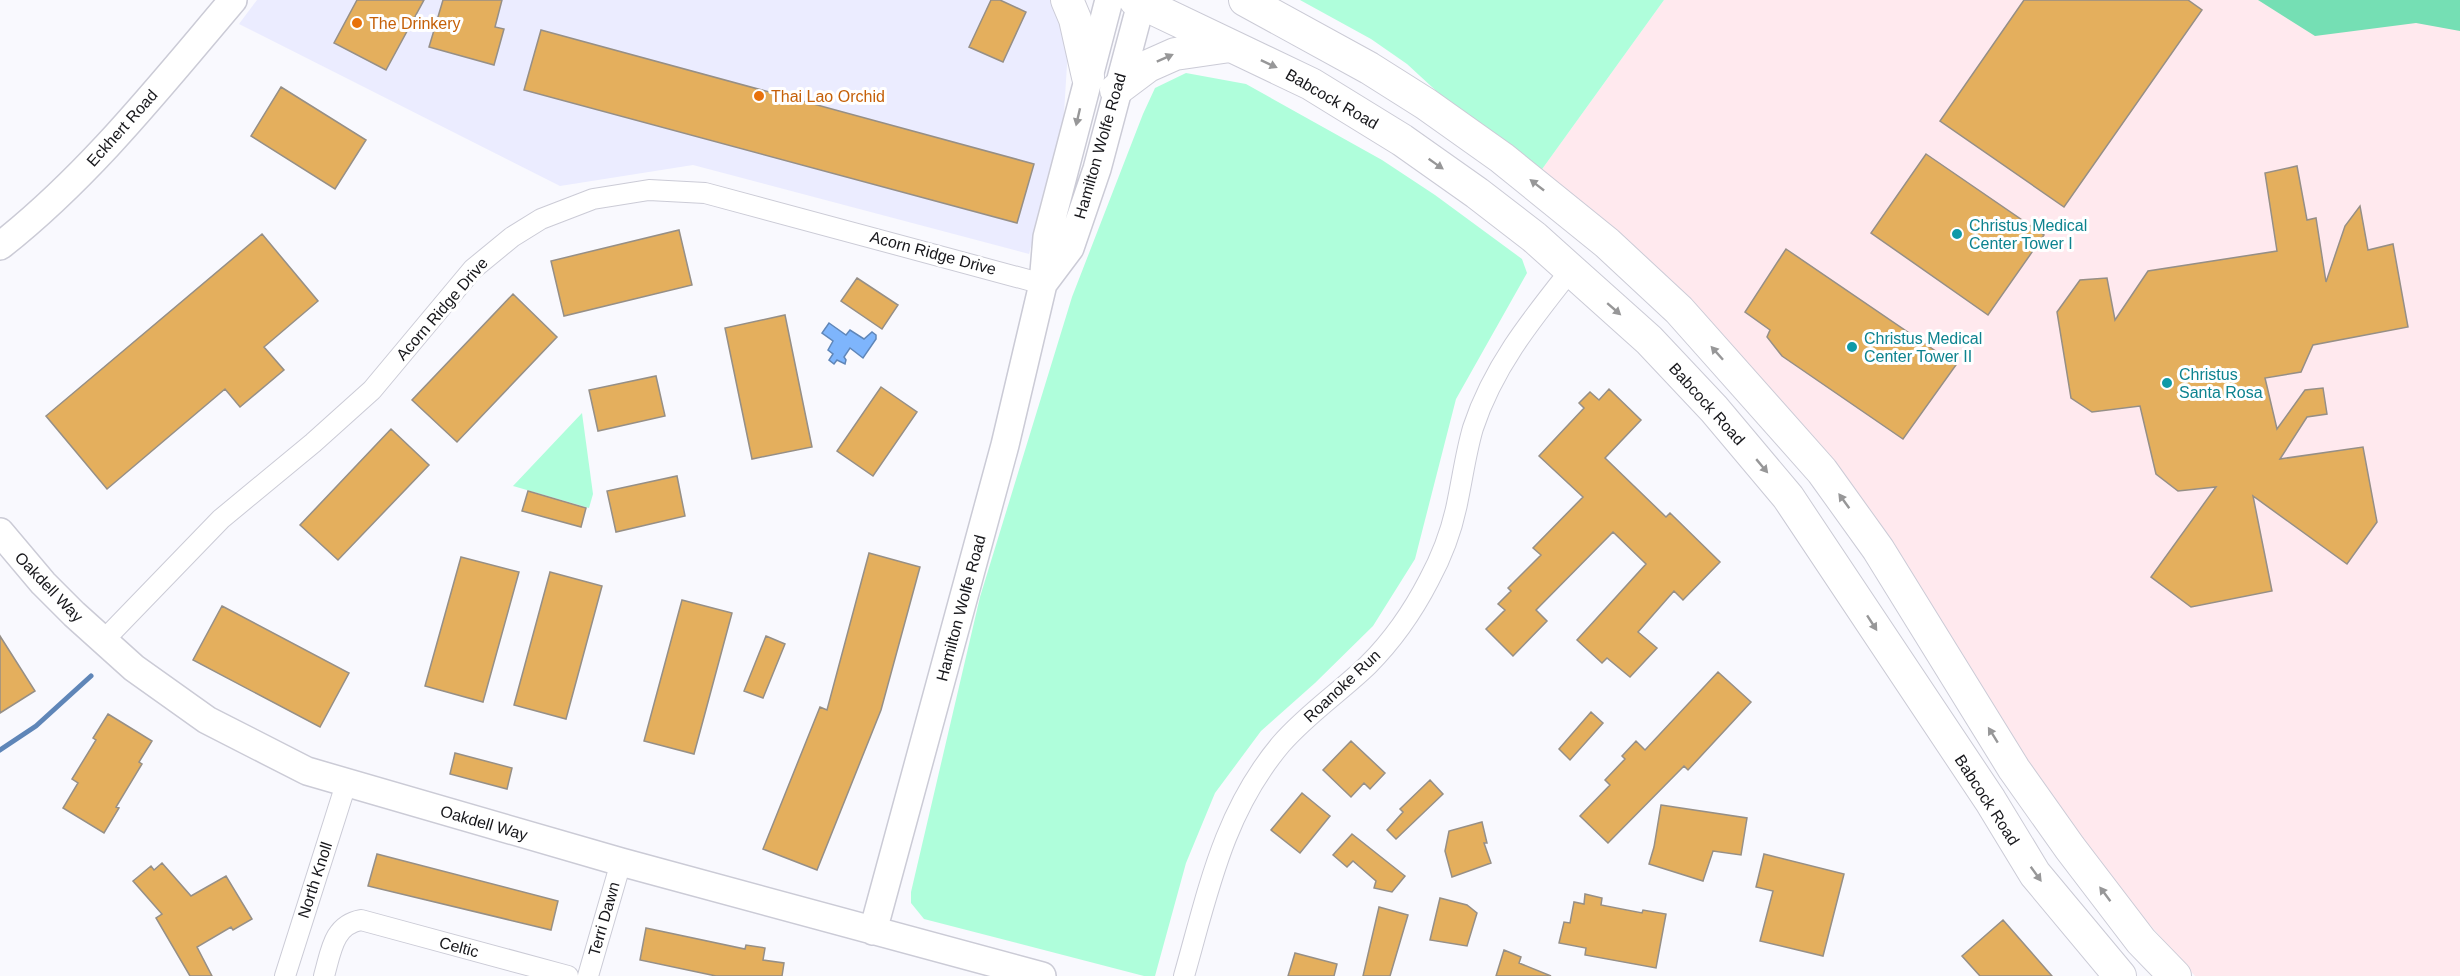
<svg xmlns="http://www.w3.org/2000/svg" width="2460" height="976" font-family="Helvetica,sans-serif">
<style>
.built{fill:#ebecff}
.medical{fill:#ffe9ee}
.green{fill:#affedb}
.forest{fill:#75dfb4}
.water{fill:#7eb5fc;stroke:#5f86b8;stroke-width:1.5}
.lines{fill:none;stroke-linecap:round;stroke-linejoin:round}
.stream{stroke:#5f86b8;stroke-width:5}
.building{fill:#e4af5d;stroke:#968f86;stroke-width:1.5}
.street-casing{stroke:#cbcbd6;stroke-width:22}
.secondary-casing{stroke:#cbcbd6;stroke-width:30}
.primary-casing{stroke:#cbcbd6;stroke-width:34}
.street{stroke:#fff;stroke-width:20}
.secondary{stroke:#fff;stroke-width:27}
.primary{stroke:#fff;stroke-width:32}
.oneway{fill:#979798}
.food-dot{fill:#e8710a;stroke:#fff;stroke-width:2}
.culture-dot{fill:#0f9aa8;stroke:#fff;stroke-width:2}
.labels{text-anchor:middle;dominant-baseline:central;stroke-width:6;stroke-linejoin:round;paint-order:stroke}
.food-label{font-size:16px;fill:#c56008;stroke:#fff;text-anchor:start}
.street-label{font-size:16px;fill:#17171b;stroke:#fff}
.culture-label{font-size:16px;fill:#0d838f;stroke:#fff;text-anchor:start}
</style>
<rect width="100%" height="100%" fill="#f9f9fe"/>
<path class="built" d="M257,0H1050L1069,33L1063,129L1029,254L693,165L560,186L239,24Z"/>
<path class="medical" d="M1664,0H2460V976H2195L2114,884L2060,810L1999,720L1899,559L1540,172Z"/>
<path class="green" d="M1300,0H1664L1540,172L1445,99L1407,64L1371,39Z
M1186,73L1246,84L1382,160L1435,195L1522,259L1527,273L1456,399L1415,559L1373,626L1315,683L1261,731L1215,793L1186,863L1155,976H1144L924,919L911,903V892L980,597L1072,297L1143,114L1155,88Z
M582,413L593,494L589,508L513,486Z"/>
<path class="forest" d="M2258,0H2460V31L2416,23L2315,36Z"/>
<path class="water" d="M829,323L846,335L850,330L864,339L872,332L876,335V339L863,358L850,348L844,357L846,360L845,364L837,360L834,364L829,360L833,354L828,350L833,341L822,333Z"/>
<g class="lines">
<path class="stream" d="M0,750L36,726L91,676"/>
</g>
<path class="building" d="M357,0H424L386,70L334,43Z
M443,0H502L495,27L504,29L494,65L429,47Z
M991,0H1000L1026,12L1003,62L969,47Z
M2024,0H2188L2202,10L2064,207L1940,121Z
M541,30L1034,164L1017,223L524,90Z
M281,87L366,140L335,189L251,136Z
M1926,154L2044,235L1988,315L1871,233Z
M2297,166L2307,220L2316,218L2326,282L2345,226L2360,206L2368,250L2393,244L2408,327L2313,345L2301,372L2265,378L2277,429L2305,390L2323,388L2327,414L2307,417L2280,459L2363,447L2377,522L2347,564L2253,496L2272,591L2191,607L2151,577L2216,487L2178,491L2156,474L2140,406L2092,412L2071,398L2057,312L2080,280L2107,278L2115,320L2148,271L2277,251L2265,173Z
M679,230L692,285L564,316L551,261Z
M262,234L318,301L264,347L284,370L240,407L225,389L107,489L46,416Z
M1786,249L1956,365L1903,439L1782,356L1767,337L1770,330L1745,312Z
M857,278L898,305L882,329L841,301Z
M513,294L557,337L457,442L412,400Z
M785,315L812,447L752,459L725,328Z
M656,376L665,416L598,431L589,390Z
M881,387L917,412L873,476L837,451Z
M1609,389L1641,420L1605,458L1666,517L1670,513L1720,562L1683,600L1674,591L1638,632L1657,648L1630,677L1607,658L1602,663L1577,640L1646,564L1613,532L1536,610L1547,621L1513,656L1486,629L1505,610L1498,604L1511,591L1508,588L1541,555L1533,548L1583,497L1539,456L1584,408L1579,403L1590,392L1599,400Z
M391,429L429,465L338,560L300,525Z
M677,476L685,516L616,532L607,491Z
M528,491L586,508L581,527L522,511Z
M869,553L920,567L881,710L817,870L763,849L820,707L827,710Z
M461,557L519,572L483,702L425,686Z
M550,572L602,586L566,719L514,705Z
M682,600L732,613L694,754L644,741Z
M222,606L349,673L320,727L193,660Z
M0,636L35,691L0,713Z
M766,636L785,644L763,698L744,691Z
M1718,672L1751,702L1688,770L1684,766L1608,843L1580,816L1610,785L1605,780L1625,759L1622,756L1636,741L1645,750Z
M1591,712L1603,723L1570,760L1559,749Z
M108,714L152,741L139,762L142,764L116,807L119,808L104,833L63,808L78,783L72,779L96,740L93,738Z
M1351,741L1385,773L1370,789L1364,783L1351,797L1323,770Z
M455,753L512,768L507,789L450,774Z
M1430,780L1443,794L1396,839L1387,830L1403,812L1400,809Z
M1302,793L1330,816L1300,853L1271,830Z
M1661,805L1747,818L1741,855L1713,851L1703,881L1649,864L1654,847Z
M1482,822L1487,843H1484L1491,863L1452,877L1445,851L1449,831Z
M1352,834L1405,876L1392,892L1374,888L1376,881L1353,861L1347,867L1333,855Z
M377,854L558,901L551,930L368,886Z
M1764,854L1844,874L1823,956L1760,941L1773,891L1756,887Z
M162,863L191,896L226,876L252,919L233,930L231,927L197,947L212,976H190L156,918L162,914L133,881L151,866L154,870Z
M1585,894L1602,898L1601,905L1642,913L1643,910L1666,914L1656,968L1585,955L1586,948L1559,943L1564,922L1570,923L1574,902L1584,904Z
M1440,898L1467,905L1477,913L1467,946L1430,940Z
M1379,907L1408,915L1390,976H1363Z
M2003,920L2052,976H1980L1962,956Z
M646,928L745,949L746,945L765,948L763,960L784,963L782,976H716L640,960Z
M1504,950L1521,957L1519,963L1551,976H1496Z
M1295,953L1337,964L1334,976H1288Z"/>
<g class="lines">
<defs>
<path id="street" d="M104,640L221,519L313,443L372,390L473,269L512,237L541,219L593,199L649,190L705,193L1043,284
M285,976L346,784
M324,976C331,952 333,925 361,920L568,976
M588,976L621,862
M1184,976C1208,892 1223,813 1281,744C1307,714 1340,692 1368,665C1393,640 1413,611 1429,580C1442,556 1453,526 1458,499C1463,475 1466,452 1473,428C1493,367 1531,320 1570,271"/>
<path id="secondary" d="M0,246C89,176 160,86 233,0
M1043,284L1070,248L1097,169L1142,0
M0,532L43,583L74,614L134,668L207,720L307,771L621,862L1042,976
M873,931L1005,445L1043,284L1047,237L1109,0"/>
<path id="primary" d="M1067,0L1075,19L1088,77
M1135,0L1311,84L1402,140L1477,193L1534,237L1649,340L1714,409L1788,497L1990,800L2035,874L2120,976
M1245,0L1369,68L1426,104L1502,158L1607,243L1679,310L1822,471L1878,549L2014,769L2070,848L2141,941L2175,976
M1116,90L1148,66L1175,54L1230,46"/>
</defs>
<use href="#street" class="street-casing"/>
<use href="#secondary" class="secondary-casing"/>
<use href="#primary" class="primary-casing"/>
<use href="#street" class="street"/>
<use href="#secondary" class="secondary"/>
<use href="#primary" class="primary"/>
</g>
<defs><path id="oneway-solid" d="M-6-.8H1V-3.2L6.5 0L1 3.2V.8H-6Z" transform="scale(1.5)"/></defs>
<g class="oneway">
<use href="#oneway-solid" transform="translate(1165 58) rotate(-24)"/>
<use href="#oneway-solid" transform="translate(1269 64) rotate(25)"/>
<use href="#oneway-solid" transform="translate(1078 117) rotate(103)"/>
<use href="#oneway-solid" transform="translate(1436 164) rotate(35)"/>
<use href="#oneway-solid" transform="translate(1537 185) rotate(-142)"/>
<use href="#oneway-solid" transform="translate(1614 309) rotate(41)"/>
<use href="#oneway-solid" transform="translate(1717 353) rotate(-132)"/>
<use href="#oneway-solid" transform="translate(1762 466) rotate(50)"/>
<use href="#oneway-solid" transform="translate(1844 501) rotate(-126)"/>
<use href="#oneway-solid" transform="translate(1872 623) rotate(57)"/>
<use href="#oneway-solid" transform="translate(1993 735) rotate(-122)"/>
<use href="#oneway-solid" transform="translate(2036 874) rotate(54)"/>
<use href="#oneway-solid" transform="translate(2105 894) rotate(-127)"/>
</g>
<g class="food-dot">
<circle cx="357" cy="23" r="6"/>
<circle cx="759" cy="96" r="6"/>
</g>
<g class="culture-dot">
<circle cx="1957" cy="234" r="6"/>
<circle cx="1852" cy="347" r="6"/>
<circle cx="2167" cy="383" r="6"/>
</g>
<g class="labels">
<g class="food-label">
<text x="369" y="23">The Drinkery</text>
<text x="771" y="96">Thai Lao Orchid</text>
</g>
<g class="street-label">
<text transform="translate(1332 99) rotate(30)">Babcock Road</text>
<text transform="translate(122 128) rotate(-48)">Eckhert Road</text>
<text transform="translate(1100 146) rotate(-74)">Hamilton Wolfe Road</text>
<text transform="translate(933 253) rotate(15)">Acorn Ridge Drive</text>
<text transform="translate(442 309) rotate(-49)">Acorn Ridge Drive</text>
<text transform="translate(1707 404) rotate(48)">Babcock Road</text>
<text transform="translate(49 587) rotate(46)">Oakdell Way</text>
<text transform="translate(961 608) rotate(-75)">Hamilton Wolfe Road</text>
<text transform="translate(1342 686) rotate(-43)">Roanoke Run</text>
<text transform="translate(1987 800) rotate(57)">Babcock Road</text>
<text transform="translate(484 823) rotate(16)">Oakdell Way</text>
<text transform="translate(315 880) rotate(-72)">North Knoll</text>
<text transform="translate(604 919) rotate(-74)">Terri Dawn</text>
<text transform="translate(459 947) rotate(15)">Celtic</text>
</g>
<g class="culture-label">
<text x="1969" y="225">Christus Medical<tspan x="1969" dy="18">Center Tower I</tspan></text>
<text x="1864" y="338">Christus Medical<tspan x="1864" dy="18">Center Tower II</tspan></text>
<text x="2179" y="374">Christus<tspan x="2179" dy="18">Santa Rosa</tspan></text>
</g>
</g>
</svg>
